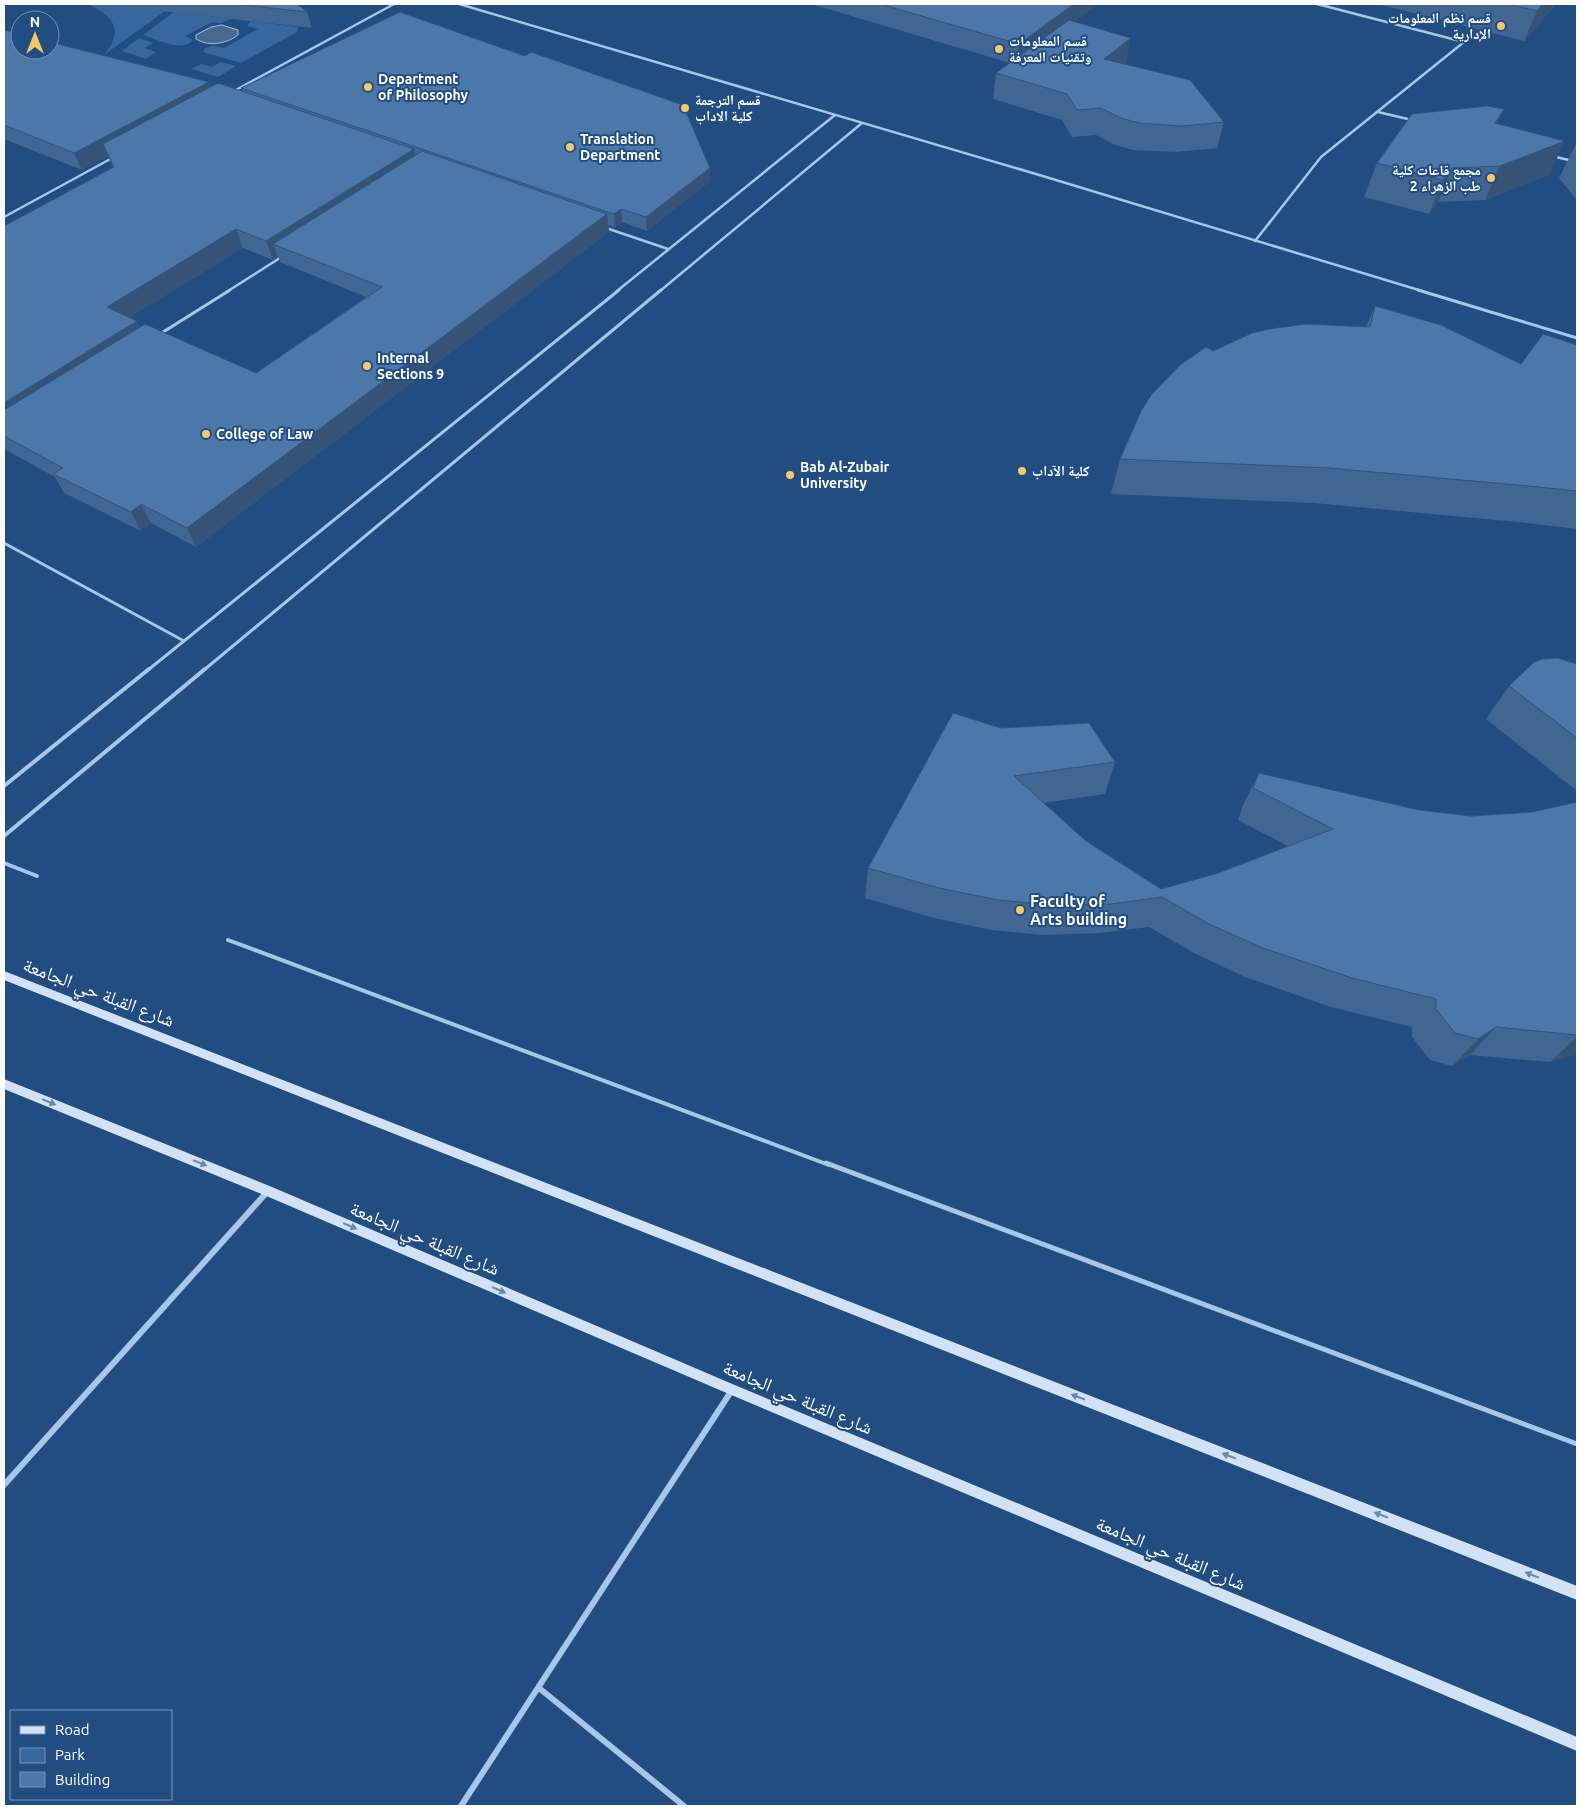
<svg xmlns="http://www.w3.org/2000/svg" width="1581" height="1810" font-family="Ubuntu,'Noto Naskh Arabic',sans-serif">
<style>
.green{fill:#36679e}
.water{fill:#48688d;stroke:#9cc1e8}
.lines{fill:none;stroke-linecap:round;stroke-linejoin:round}
.lane-far3{stroke:#a8c6e7;stroke-width:2.5}
.lane-far2{stroke:#a8c6e7;stroke-width:3}
.lane-far1{stroke:#a8c6e7;stroke-width:4}
.lane{stroke:#a8c6e7;stroke-width:5}
.street{stroke:#a8c6e7;stroke-width:6}
.secondary{fill:#d2e2f6;fill-rule:evenodd}
.wall{fill:#406691;fill-rule:evenodd}
.shaded-wall{fill:#345376}
.building{fill:#4b77a9;stroke:#345376}
.oneway{fill:#6889af}
.poi-dot{fill:#f3c96a;stroke:#224d80;stroke-width:2}
.labels{text-anchor:middle;dominant-baseline:central;stroke-width:4;stroke-linejoin:round;paint-order:stroke}
.far-poi-label{font-size:14px;font-weight:bold;fill:#fff;stroke:#224d80;text-anchor:start}
.poi-label{font-size:16px;font-weight:bold;fill:#fff;stroke:#224d80;text-anchor:start}
.near-street-label{font-size:19px;fill:#fff;stroke:#224d80}
</style>
<rect width="100%" height="100%" fill="#224d80"/>
<path class="green" d="M87,4H108L165,11L104,55C125,30 113,15 87,4Z
M174,12L231,19L221,23L212,22L185,36L193,40C183,53 156,39 143,35Z
M251,21L298,27L297,32L241,63L203,52L205,48L213,46L224,48L258,29L247,26Z
M139,38L153,43L144,48L156,52L146,59L122,51Z
M221,62L236,66L218,77L191,69L201,64L212,67Z"/>
<path class="water" d="M222,25L238,30V35C226,44 209,47 196,39V35L211,27Z"/>
<g class="lines">
<path class="lane-far3" d="M459,4L1036,174L1422,291
M234,91L394,4
M1378,112L1412,120
M1552,156L1577,162
M4,217L114,157
M606,228L668,249
M1255,241L1321,157L1464,42L1317,4
M228,291L283,256
M617,291L835,115
M660,291L862,123"/>
<path class="lane-far2" d="M1418,290L1577,338
M160,334L230,290
M4,543L184,641
M148,670L619,290
M204,670L661,290"/>
<path class="lane-far1" d="M4,786L149,669
M4,836L205,669
M4,863L37,876
M228,940L829,1165"/>
<path class="lane" d="M826,1163L1577,1444"/>
<path class="street" d="M4,1485L268,1191
M539,1688L684,1806
M461,1806L732,1390"/>
<path class="secondary" d="M4,971L1577,1586V1600L4,980Z
M4,1079L272,1187L737,1386L1577,1737V1751L729,1394L264,1195L4,1089Z"/>
</g>
<path class="wall" d="M101,4H297L307,12L312,28Z
M811,4H1098L1074,21L1126,63L1125,64L1224,122L1217,148L1175,152L1133,150L1115,145L1096,135L1072,137L1062,120L993,99L996,73L1010,63Z
M1378,4H1556L1524,41Z
M4,30L211,86L242,91L241,88L710,181L647,231L622,222L615,228L609,225V232L196,547L151,523L141,531L64,493L55,477L4,449V226L113,167L108,156L82,170L4,139ZM243,248L273,260L278,256L280,262L366,297L256,373L140,327L130,317Z
M1497,124L1549,175L1485,200L1438,202L1429,214L1364,197L1377,163Z
M1576,144H1577V200L1559,178Z
M1375,306L1521,364L1577,345V529L1518,522L1314,503L1111,494L1120,459L1213,351L1366,327Z
M1577,664V791L1486,719L1509,686Z
M1001,728L1115,762L1105,794L1043,803L1086,841L1161,889L1218,873L1288,846L1238,820L1243,805L1259,773L1419,810L1471,816L1532,812L1577,802V1054L1550,1062L1470,1055L1452,1066L1430,1060L1412,1037V1027L1331,1007L1245,977L1194,953L1149,927L1100,933L1043,935L991,930L934,918L865,898L868,868Z"/>
<path class="shaded-wall" d="M1074,4H1098L1016,65L1019,44Z
M1543,4H1556L1524,41L1537,11Z
M1131,38L1126,63L1099,85L1104,59Z
M209,82L215,98L103,144L108,156L82,170L74,153Z
M1504,109L1489,143L1495,123Z
M1565,141L1549,175L1485,200L1500,166Z
M414,149L418,167L273,244L278,256L273,260L266,241Z
M710,168V181L647,231L646,217Z
M1452,168L1438,202L1429,214L1443,180Z
M621,209L622,222L615,228L614,214Z
M607,214L609,232L196,547L187,528Z
M236,229L243,248L116,326L107,307Z
M137,321L146,339L4,429V403Z
M141,504L151,523L141,531L131,512Z
M1496,1027L1470,1055L1452,1066L1478,1039Z
M1577,1037V1054L1550,1062Z"/>
<path class="building" d="M235,4H297L307,12Z
M880,4H1074L1019,44Z
M1508,4H1543L1537,11Z
M400,12L525,56L531,52L683,105L710,168L646,217L621,209L614,214L241,88Z
M1069,20L1131,38L1104,59L1190,80L1224,122L1182,126L1139,123L1121,118L1101,108L1077,110L1067,94L996,73Z
M4,30L20,34V50H50V42L209,82L74,153L4,125Z
M218,83L414,149L266,241L236,229L107,307L137,321L4,403V226L114,167L103,144Z
M1487,106L1504,109L1495,123L1565,141L1500,166L1452,168L1443,180L1377,163L1412,114Z
M422,151L607,214L187,528L141,504L131,512L53,474L63,468L4,436V410L145,324L256,373L382,287L273,244Z
M1375,306L1441,325L1521,364L1543,334L1577,345V491L1539,487L1329,468L1120,459L1141,411L1152,394L1180,365L1206,347L1213,351L1252,333L1269,329L1306,324L1370,327Z
M1558,658L1577,664V738L1509,686L1534,662L1542,659Z
M953,713L1001,728L1089,723L1115,762L1014,776L1086,841L1161,889L1218,873L1333,829L1253,788L1259,773L1419,810L1471,816L1532,812L1577,802V1035L1496,1027L1478,1039L1455,1033L1436,1009V999L1352,978L1263,948L1209,924L1162,897L1111,904L1052,905L998,900L939,888L868,868Z"/>
<defs><path id="oneway-solid" d="M-6-.8H1V-3.2L6.5 0L1 3.2V.8H-6Z" transform="scale(1.25)"/></defs>
<g class="oneway">
<use href="#oneway-solid" transform="translate(49 1102) rotate(22)"/>
<use href="#oneway-solid" transform="translate(200 1163) rotate(22)"/>
<use href="#oneway-solid" transform="translate(350 1226) rotate(23)"/>
<use href="#oneway-solid" transform="translate(499 1290) rotate(23)"/>
<use href="#oneway-solid" transform="translate(1078 1397) rotate(-159)"/>
<use href="#oneway-solid" transform="translate(1229 1456) rotate(-159)"/>
<use href="#oneway-solid" transform="translate(1381 1515) rotate(-159)"/>
<use href="#oneway-solid" transform="translate(1532 1575) rotate(-159)"/>
</g>
<g class="poi-dot">
<circle cx="1501" cy="26" r="5"/>
<circle cx="999" cy="49" r="5"/>
<circle cx="368" cy="87" r="5"/>
<circle cx="685" cy="108" r="5"/>
<circle cx="570" cy="147" r="5"/>
<circle cx="1491" cy="178" r="5"/>
<circle cx="367" cy="366" r="5"/>
<circle cx="206" cy="434" r="5"/>
<circle cx="1022" cy="471" r="5"/>
<circle cx="790" cy="475" r="5"/>
<circle cx="1020" cy="910" r="5"/>
</g>
<g class="labels">
<g class="far-poi-label">
<text x="1491" y="18" text-anchor="end">قسم نظم المعلومات<tspan x="1491" dy="16">الإدارية</tspan></text>
<text x="1009" y="41">قسم المعلومات<tspan x="1009" dy="16">وتقنيات المعرفة</tspan></text>
<text x="378" y="79">Department<tspan x="378" dy="16">of Philosophy</tspan></text>
<text x="695" y="100">قسم الترجمة<tspan x="695" dy="16">كلية الاداب</tspan></text>
<text x="580" y="139">Translation<tspan x="580" dy="16">Department</tspan></text>
<text x="1481" y="170" text-anchor="end">مجمع قاعات كلية<tspan x="1481" dy="16">طب الزهراء 2</tspan></text>
<text x="377" y="358">Internal<tspan x="377" dy="16">Sections 9</tspan></text>
<text x="216" y="434">College of Law</text>
<text x="800" y="467">Bab Al-Zubair<tspan x="800" dy="16">University</tspan></text>
<text x="1032" y="471">كلية الآداب</text>
</g>
<g class="poi-label">
<text x="1030" y="901">Faculty of<tspan x="1030" dy="18">Arts building</tspan></text>
</g>
<g class="near-street-label">
<text transform="translate(99 992) rotate(21)">شارع القبلة حي الجامعة</text>
<text transform="translate(425 1238) rotate(23)">شارع القبلة حي الجامعة</text>
<text transform="translate(798 1397) rotate(23)">شارع القبلة حي الجامعة</text>
<text transform="translate(1171 1553) rotate(23)">شارع القبلة حي الجامعة</text>
</g>
</g>
<rect width="1581" height="1810" fill="none" stroke="#ffffff" stroke-width="10"/>
<rect x="10" y="1710" width="162" height="90" fill="#224d80" stroke="#7a94b3"/>
<rect x="20" y="1726" width="25" height="8" fill="#d2e2f6" stroke="#7a94b3"/>
<text x="55" y="1735" font-size="15" fill="#ffffff">Road</text>
<rect x="20" y="1748" width="25" height="15" fill="#36679e" stroke="#7a94b3"/>
<text x="55" y="1760" font-size="15" fill="#ffffff">Park</text>
<rect x="20" y="1772" width="25" height="15" fill="#4b77a9" stroke="#7a94b3"/>
<text x="55" y="1785" font-size="15" fill="#ffffff">Building</text>
<g transform="translate(35 35)"><circle r="24" fill="#224d80" stroke="#7a94b3"/>
<path d="M0-4L9 19L0 12L-9 19Z" fill="#f3c96a"/>
<text y="-8" font-size="14" font-weight="bold" text-anchor="middle" fill="#ffffff">N</text>
</g>
</svg>
